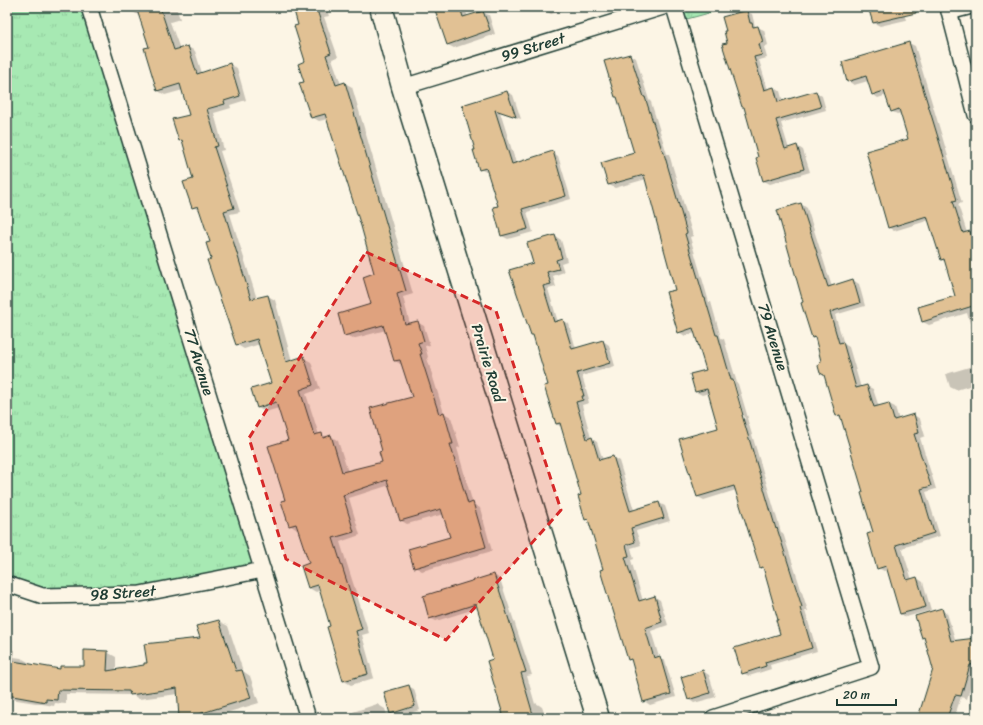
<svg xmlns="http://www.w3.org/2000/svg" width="983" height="725" font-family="Sriracha,sans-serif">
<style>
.park{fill:url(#park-tufts);stroke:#639374}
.shadow{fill:#0003;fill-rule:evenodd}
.building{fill:#e1c194;stroke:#1f3d34}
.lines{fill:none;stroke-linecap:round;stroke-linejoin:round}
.street-casing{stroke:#1f3d34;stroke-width:18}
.secondary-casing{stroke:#1f3d34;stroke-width:25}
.street{stroke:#fcf5e5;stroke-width:15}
.secondary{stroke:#fcf5e5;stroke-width:22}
.marked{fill:#d62828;fill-opacity:0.2;stroke:#d62828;stroke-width:3;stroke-dasharray:8 5;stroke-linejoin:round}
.labels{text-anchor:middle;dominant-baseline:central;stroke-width:4;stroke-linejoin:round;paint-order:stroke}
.street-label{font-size:15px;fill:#1f3d34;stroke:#fcf5e5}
</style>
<defs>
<pattern id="park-tufts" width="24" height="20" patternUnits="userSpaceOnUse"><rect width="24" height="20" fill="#a7e9b3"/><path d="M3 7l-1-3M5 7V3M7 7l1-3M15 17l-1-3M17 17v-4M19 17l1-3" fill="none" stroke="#8fc99b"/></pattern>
</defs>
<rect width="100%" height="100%" fill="#fcf5e5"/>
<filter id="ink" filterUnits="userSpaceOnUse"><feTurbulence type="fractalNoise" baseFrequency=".025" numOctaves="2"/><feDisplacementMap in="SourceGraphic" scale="8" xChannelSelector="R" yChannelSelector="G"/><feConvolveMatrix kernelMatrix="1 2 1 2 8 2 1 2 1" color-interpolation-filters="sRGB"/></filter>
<g filter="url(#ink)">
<path class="park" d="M7,7H89L263,570L140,594L43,596L7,584Z
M683,7H731L687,19Z"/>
<path class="shadow" d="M132,7H176L180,19L170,22L180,49L188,47L195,51L202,73L229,64L237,68L246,100L230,105L231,108L214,113L224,150L220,151L240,212L230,214L257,299L268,296L275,300L292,361L304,358L311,362L320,389L306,394L319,435L321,434L327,437L331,436L338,441L348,472L383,463V452L413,398L402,365L395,361L386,330L352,339L345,335L372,305L376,274L362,226L328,119L319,121L312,117L305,82L306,62L300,25L294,7H326L329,16L324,17L338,57L332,59L341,84L345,83L352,87L413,294L403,297L410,324L417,322L424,326L430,345L425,346L428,357L427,358L444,413L451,417L460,447L457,448L473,504L480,508L492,551L422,571L415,567L451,538L444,514L407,524L400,520L390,485L349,498L360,535L340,542L369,633L362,635L374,678L351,685L344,681L331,627L321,590L316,592L309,588L311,564L299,529L297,530L290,525L286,501L289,441L279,408L265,412L258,408L273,384L260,344L244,349L237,345L208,261L212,260V242L200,211L193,207L194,179L184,143L179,140L190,116L183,90L165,95L158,91L150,47L140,16L133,12Z
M435,7H464L468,17L482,12L489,15L495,34L454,48L448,45Z
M542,7H573L551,14L542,9Z
M869,7H902L906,20L880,26L874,23Z
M746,11L752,14L755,26L764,30L768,45L764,47L767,58L759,60L768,90L774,88L780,91L783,102L816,92L822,96L826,110L781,123L789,149L797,146L803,150L810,172L770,184L764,181L758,158H760L745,108L743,107L728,44L727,31Z
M909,43L915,46L962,203L958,204L967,233L970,232L976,235V344L967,313L929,325L923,322L956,297L946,262L942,260L930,220L894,231L888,227L909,139L901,113L897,114L891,111L887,95L878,98L872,94L868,81L854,85L848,81Z
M630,55L636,58L649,100L651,102L667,154H669L693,236L690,237L709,302H711L721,338L724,339L737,383L738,384L748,418H747L781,532L783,533L808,611H805L817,651L770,665L771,669L749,676L743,673L782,635L779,620L765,570L761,567L736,490L704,500L698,497L720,428L709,393L702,395L696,392L707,370L695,333L685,336L679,332L676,290L646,179L615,188L609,185L635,153L619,98L616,97L606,62ZM732,380H734L745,419L743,420Z
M507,92L513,95L521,119L500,112L516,163L552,152L558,156L571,199L527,212L533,232L508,239L502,236L499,206L489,172H486L480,169L476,150L463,106Z
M801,204L807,208L832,287L853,280L859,284L865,306L835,315L844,344L849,347L861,388L867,386L873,389L879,407L889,404L895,407L899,420L914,415L920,419L925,436L920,438L936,489L926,492L940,536L902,548L912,580L917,578L923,582L931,610L906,617L900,614L888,570L884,571L878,568L874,533L864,493L842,418L837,415L816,340L812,337L805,303Z
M555,236L561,240L567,261L561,263L564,272L553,276L556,287L548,289L558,322L563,320L569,324L576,349L603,341L609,345L615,366L582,376L589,399H588L589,403L582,405L591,438L597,442L603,460L613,457L619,461L634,510L659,503L665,506L670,521L636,531L641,545L631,548L634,559L631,560L643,601L655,597L660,600L668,625L651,631L659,657L665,661L676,697L650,705L644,701L632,661L629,659L590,522L586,519L582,496L562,427L556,424L549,386L534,336L532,334L534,263Z
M976,365V384L956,390L950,387L946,374Z
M494,575L500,579L532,675L527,676L535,704L536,703L542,707L546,718H498L497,715L503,713L494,660L478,608L436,621L430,618Z
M941,609L947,613L956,642L976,639V668L967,699L961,697L954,718H931L921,713L934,669L925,639L922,637Z
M219,621L228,626L243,671L250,676L259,703L209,718H180L178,694L139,699L132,695L66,694V704L55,703L54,706L11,699L10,707L7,706V647L15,651L14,657L21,658L30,663V665L61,671L85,667L107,652L116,657V670L145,666L201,639Z
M703,671L709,675L716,697L694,703L688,699Z
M408,686L414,689L420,710L397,717L391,713Z
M377,704L385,709L388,718H354L353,712Z"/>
<path class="building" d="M136,7H160L174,50L188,46L197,74L230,63L240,96L224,101L225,104L207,109L218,146L214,147L234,208L224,211L251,299L268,295L286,362L304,356L313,385L300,390L314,435L322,433L323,438L331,435L342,472L382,462L379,452L382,451L370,408L412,397L400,360L394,361L383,325L344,336L338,314L371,304L363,277L374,273L361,226L325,114L311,118L299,83L304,82L298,64L305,61L294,26L298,25L293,7H316L331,53L326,55L336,85L345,82L406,291L397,294L405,324L418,321L424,341L418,343L422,354H420L439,414L444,412L453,444H450L468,504L473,502L486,547L414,568L408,549L450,537L441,509L400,521L387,480L343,495L354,532L333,538L362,629L356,631L368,674L343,681L327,627L330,626L318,585L308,588L301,566L309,563L296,524L289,526L281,501L285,500L268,446L288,440L276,402L257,408L251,389L271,383L257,339L236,345L207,260L211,259L206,243L210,242L198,206L192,208L183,182L193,179L182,140L179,141L172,119L189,115L180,84L157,91L144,48L149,47Z
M434,7H460L463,17L483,11L490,30L447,45Z
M868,7H915L916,13L873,23Z
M747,10L750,23H752L753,27L758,26L763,42L759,44L762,55L754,57L764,90L774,87L778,102L816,91L821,107L776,120L785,149L797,145L804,169L763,181L756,158L758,157L744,107H742L722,44L727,43L724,31H726L722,17Z
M909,42L957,200L953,201L963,233L970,231L976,251V305L922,322L918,307L955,296L944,259L941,260L927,216L888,228L866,151L908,139L899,109L891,112L884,91L872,95L866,76L847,82L842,62Z
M630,54L644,97H645L662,150H663L687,233L685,234L704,298H705L716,335H718L731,380H733L743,415H742L776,529L777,528L802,607L800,608L812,648L765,662L766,666L742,674L734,648L780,634L776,620H778L763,567L760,568L734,486L697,497L686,463L679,439L718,428L707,389L695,392L690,374L706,370L693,328L678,333L666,292L675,290L644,175L608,185L601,163L634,153L617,97H615L604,61Z
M507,91L516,117L495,110L512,164L553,151L566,196L522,209L528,229L501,236L493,207L498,206L486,168L479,170L473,150H475L462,105Z
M801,203L828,287L853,279L860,303L830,312L839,343L843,342L856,388L867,385L874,407L889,403L894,420L914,414L919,433L914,434L931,486L921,489L934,533L896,545L907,580L917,577L926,607L900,614L886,566L877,569L867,534L873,532L861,493L863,492L840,415L836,416L824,375L820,373L818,366L821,361L815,337L812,338L801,303L803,302L777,210Z
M555,235L562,258L556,260L559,269L547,272L551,284L543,286L554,322L563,319L572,349L603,340L610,363L577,373L584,396H582L583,400L576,402L587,439L592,437L599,460L613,456L630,511L659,502L664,518L631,528L635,542L626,545L629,556L625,557L639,601L655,596L662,622L645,628L654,658L660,656L671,694L643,702L631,659L628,660L612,607H611L600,570L603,569L588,519L585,520L578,496L581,495L560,423L556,424L544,386L548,385L533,335H531L509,270L533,263L527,243Z
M494,574L526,672L521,673L534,718H504L487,661L493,659L476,604L429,619L423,596Z
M942,608L951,641L976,638V664L970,665L961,696L955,695L947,718H934L919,714L933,669L924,637L922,638L915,616Z
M219,620L236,671L242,670L251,698L186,718H179L177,688L130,695L129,691L58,690L57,700L46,699V702L7,695V660L60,669V666H84V650L108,651L107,671L144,665V663H147L144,644L200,638L196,626Z
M703,670L710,693L688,700L681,677Z
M409,685L415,706L390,714L384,692Z"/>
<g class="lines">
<defs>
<path id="street" d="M89,7L308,718
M674,7L871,667L713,718
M948,7L976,115
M949,12L968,7
M403,87L663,7
M7,584L43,596L140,594L263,570"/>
<path id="secondary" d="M381,7L403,87L598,718"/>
</defs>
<use href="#street" class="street-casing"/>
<use href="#secondary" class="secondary-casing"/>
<use href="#street" class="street"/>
<use href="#secondary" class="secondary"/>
</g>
</g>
<path class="marked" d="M366,252L496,311L561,510L446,640L286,559L249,438Z"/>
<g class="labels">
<g class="street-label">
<text transform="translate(533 47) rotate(-17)">99 Street</text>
<text transform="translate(773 337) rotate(73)">79 Avenue</text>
<text transform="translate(199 362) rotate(73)">77 Avenue</text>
<text transform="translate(488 363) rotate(73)">Prairie Road</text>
<text transform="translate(123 593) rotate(-4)">98 Street</text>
</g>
</g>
<rect width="983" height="725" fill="none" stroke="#fcf5e5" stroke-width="24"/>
<rect x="12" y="12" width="959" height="701" fill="none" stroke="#1f3d34" stroke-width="1.5" filter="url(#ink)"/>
<path d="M837 699v6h59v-6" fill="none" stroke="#1f3d34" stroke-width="2"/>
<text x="843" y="699" font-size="12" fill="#1f3d34" stroke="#fcf5e5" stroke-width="3" paint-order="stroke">20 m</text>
</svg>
